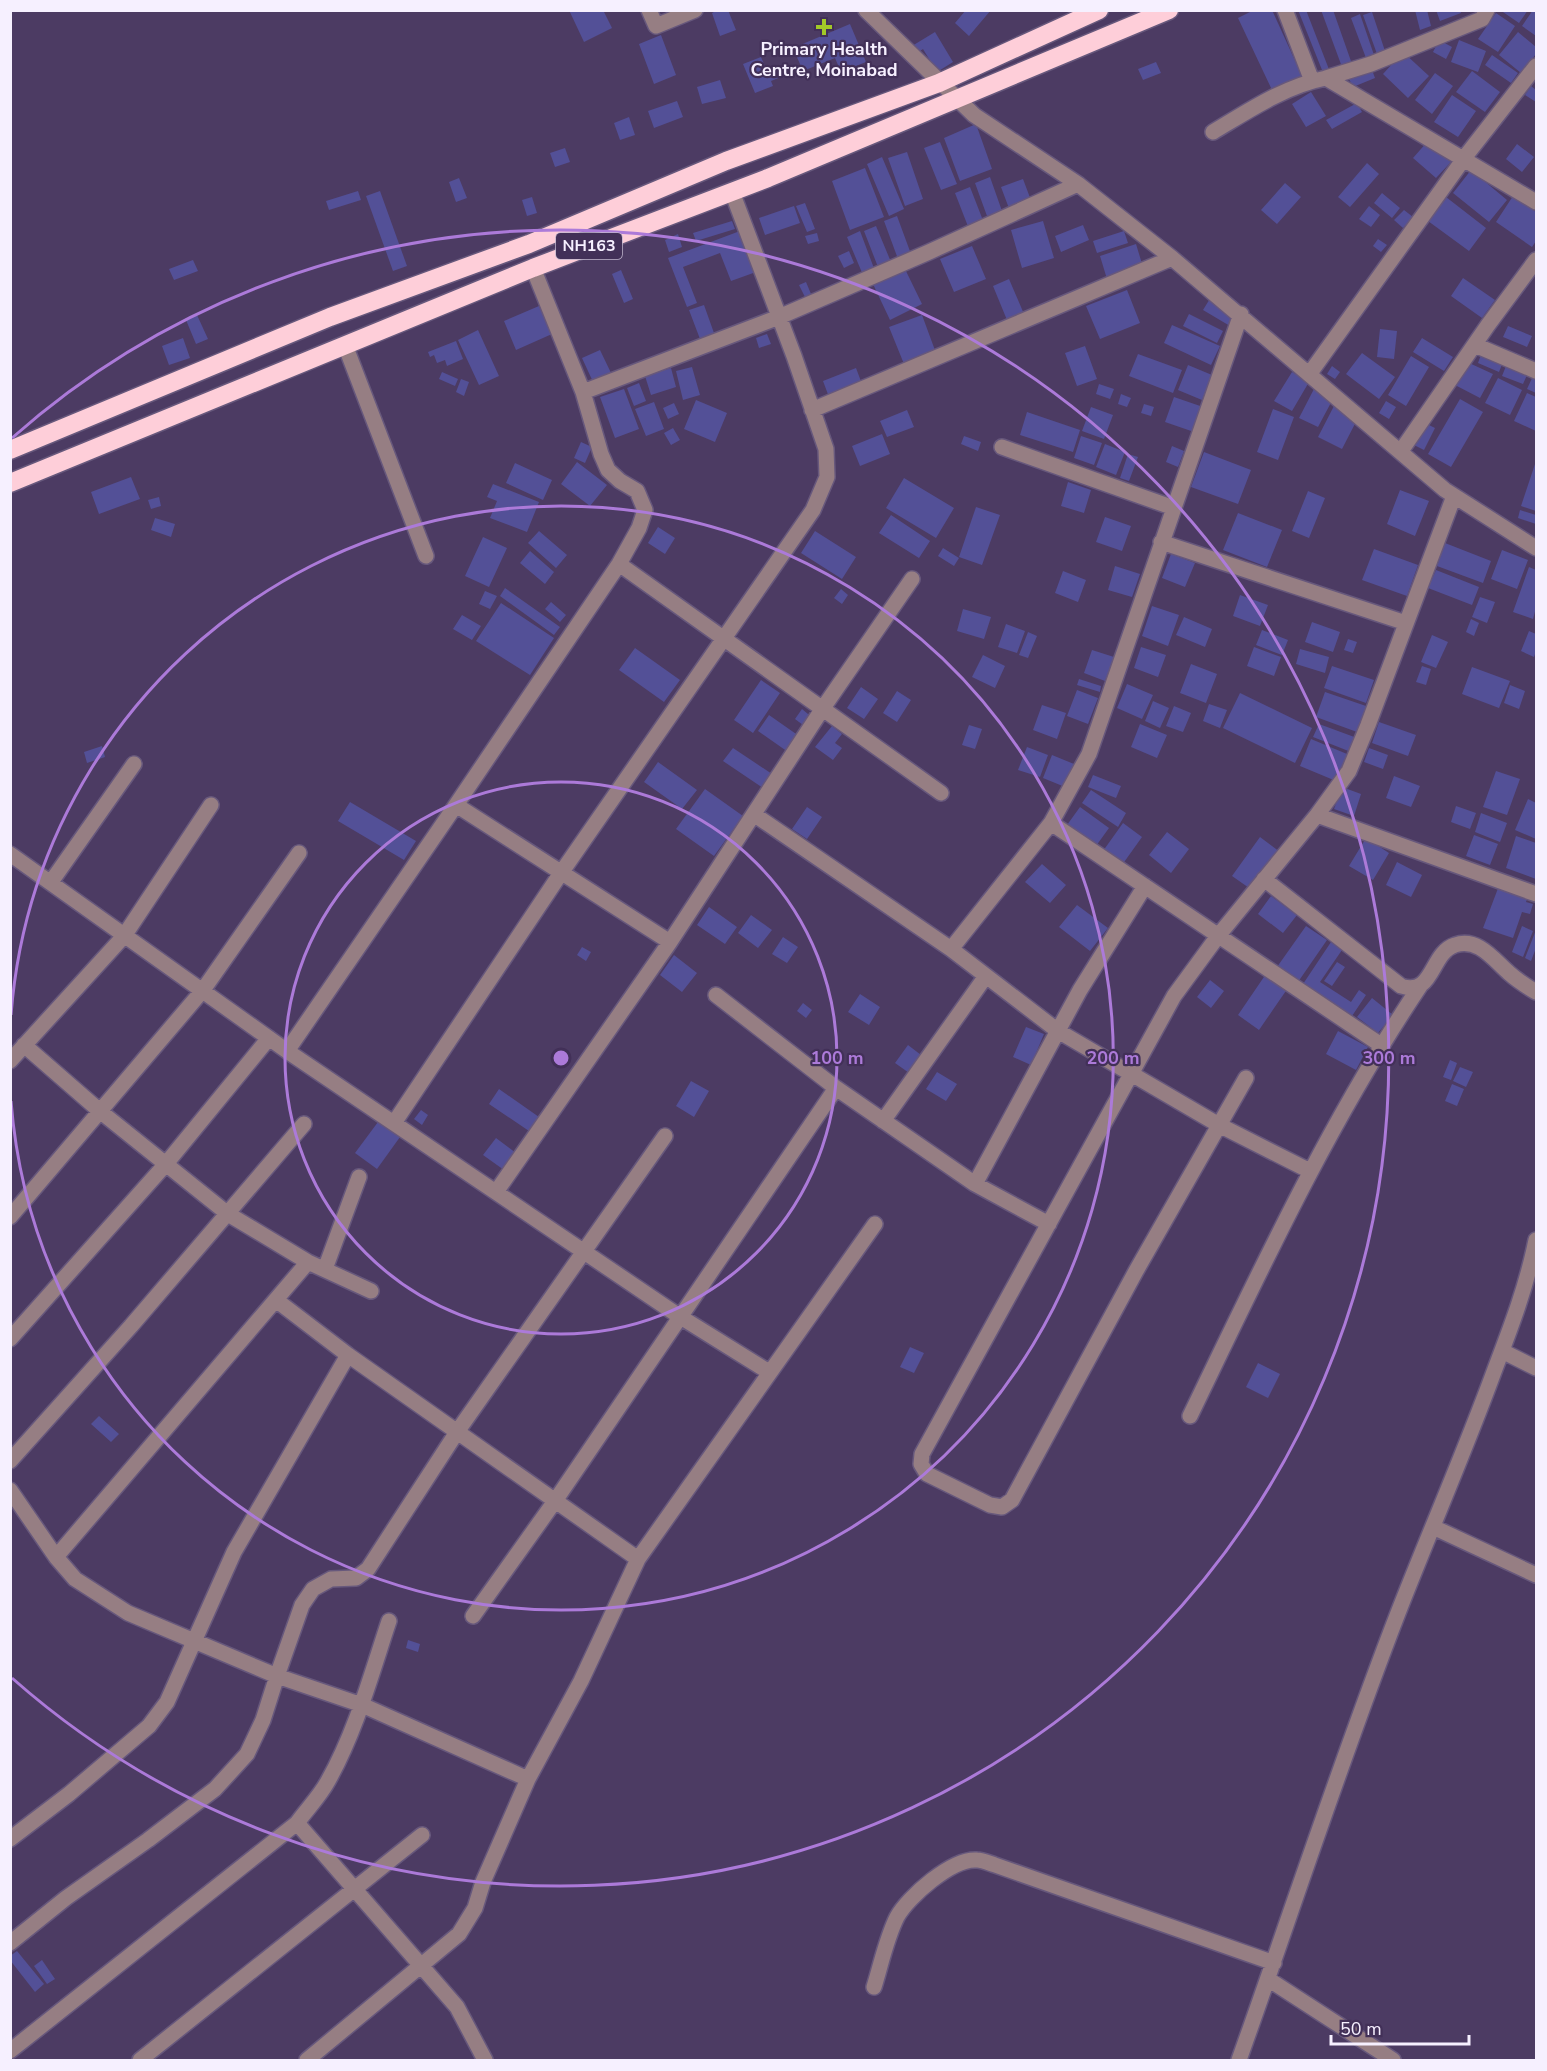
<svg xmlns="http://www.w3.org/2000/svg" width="1547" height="2071" font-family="'Nunito Sans',sans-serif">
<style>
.building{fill:#535097}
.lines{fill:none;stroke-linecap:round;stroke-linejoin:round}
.minor-casing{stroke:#67587c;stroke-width:18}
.highway-casing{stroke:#67587c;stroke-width:21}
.minor{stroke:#967e83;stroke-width:15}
.highway{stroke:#feced9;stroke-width:18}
.ring{fill:none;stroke:#ac7ad9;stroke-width:3}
.poi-dot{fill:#a2c928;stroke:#423058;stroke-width:2}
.labels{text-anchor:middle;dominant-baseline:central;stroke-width:4.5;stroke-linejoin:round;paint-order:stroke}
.shield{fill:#423058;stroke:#c0b6cd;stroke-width:1.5}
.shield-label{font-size:16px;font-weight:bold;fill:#f6f0ff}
.poi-label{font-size:18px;font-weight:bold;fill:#f6f0ff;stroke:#423058}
.centre{fill:#ac7ad9;stroke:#423058;stroke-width:3}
.ring-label{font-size:18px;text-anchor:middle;font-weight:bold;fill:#ac7ad9;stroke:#423058;stroke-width:4.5;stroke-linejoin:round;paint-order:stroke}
</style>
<rect width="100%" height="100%" fill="#4c3b63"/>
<path class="building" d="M569,10H603L612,28L584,42Z
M718,10H728L736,30L720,36L712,13Z
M966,10H991L969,36L955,23Z
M1254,10H1272L1302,76L1272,90L1238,18Z
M1298,10H1306L1330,72L1324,75Z
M1321,10H1333L1352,64L1342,67Z
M1415,10H1427L1431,26L1420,30Z
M1436,10H1460L1461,13L1440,21Z
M1500,10H1528L1519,23Z
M1533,10H1536V36L1522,26Z
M1372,12L1385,51L1377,54L1363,15Z
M1496,13L1515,26L1498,52L1478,39Z
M1360,14L1374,55L1366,58L1351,18Z
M850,24L866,62L841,72L835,58L803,71L793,48Z
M935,32L953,62L937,72L923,49L917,53L912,46Z
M1518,32L1536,47V54L1521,73L1499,55Z
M661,35L676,75L654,84L639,44Z
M1439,40L1452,47L1446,59L1433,52Z
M1459,40L1486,51L1478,72L1451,62Z
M1403,52L1429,76L1408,98L1383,74Z
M1492,55L1518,73L1511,83L1485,65Z
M761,57L767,71L777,67L781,77L771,81L773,86L755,93L743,64Z
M1156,62L1161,73L1143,80L1138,69Z
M1372,70L1375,78L1353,87L1349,79Z
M1472,71L1500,92L1485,112L1456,92Z
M1435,73L1453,86L1432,114L1415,100Z
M720,80L726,98L702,104L697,87Z
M1531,86L1536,90V102L1525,95Z
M1311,92L1326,116L1306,127L1292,104Z
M1452,95L1476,111L1458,137L1434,122Z
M677,101L683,117L654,128L648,111Z
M1357,103L1362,112L1332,129L1326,120Z
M629,117L635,135L620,140L614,123Z
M976,124L992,169L960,181L944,138Z
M1428,141L1451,162L1436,178L1413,158Z
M940,142L957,184L941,190L924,148Z
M1517,144L1534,157L1522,172L1506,159Z
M565,148L570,162L555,167L550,153Z
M907,152L923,199L905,206L888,158Z
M882,157L904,209L889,216L867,164Z
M1367,163L1379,174L1350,207L1338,197Z
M865,168L884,217L850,230L832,181Z
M1471,170L1507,200L1489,222L1453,193Z
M990,177L1002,211L987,216L975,183Z
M459,178L467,198L456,202L449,182Z
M1023,179L1032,203L1010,211L1001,187Z
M1285,183L1301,197L1277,224L1261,210Z
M970,187L984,223L969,229L955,193Z
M358,191L361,200L329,210L326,201Z
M380,191L407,266L393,271L366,196Z
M1382,193L1400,208L1392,218L1374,203Z
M1513,196L1536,212V241L1532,247L1496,222Z
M532,197L537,213L527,216L522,200Z
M1446,197L1486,228L1469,251L1428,221Z
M805,203L815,229L807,232L796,206Z
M794,206L800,223L765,235L759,218Z
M1369,206L1380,215L1371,227L1359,219Z
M1404,210L1413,217L1403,228L1394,220Z
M897,216L911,254L898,259L884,221Z
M732,221L735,229L696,241L693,233Z
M1043,221L1054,258L1022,268L1011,230Z
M1083,225L1089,240L1061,252L1055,236Z
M876,226L891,262L878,267L864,231Z
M740,231L756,272L731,281L720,253L683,267L697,303L687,307L668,258Z
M860,231L875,271L863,275L847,237Z
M1124,231L1128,243L1097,253L1093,241Z
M817,233L819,241L808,244L805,236Z
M678,234L682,247L669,252L665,240Z
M1378,239L1387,245L1381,252L1373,246Z
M1136,244L1143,267L1107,279L1100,256Z
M972,246L986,279L954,292L940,259Z
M849,251L854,263L844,268L838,256Z
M193,260L198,271L174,280L169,269Z
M905,269L922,304L890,320L873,284Z
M621,270L633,299L624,303L612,274Z
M1463,278L1495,300L1482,318L1451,296Z
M1009,279L1024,314L1007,320L993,286Z
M806,282L811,294L805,297L799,285Z
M1127,290L1140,323L1100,339L1086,306Z
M1211,297L1238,313L1230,326L1203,310Z
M704,305L714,333L700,339L689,310Z
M539,306L552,334L516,350L504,321Z
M1189,314L1223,331L1217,343L1183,326Z
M197,315L208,339L196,344L186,320Z
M922,315L936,353L904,364L889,327Z
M1172,325L1220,346L1211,365L1164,343Z
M1508,326L1532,336L1527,347L1503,337Z
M1380,329L1397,331L1394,359L1377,357Z
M478,330L499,376L479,385L458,340Z
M767,334L771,344L759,348L756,338Z
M183,338L190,358L169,365L162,346Z
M1422,338L1453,357L1444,371L1413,352Z
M456,341L463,359L447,366L445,360L437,363L434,355L430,357L428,352Z
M1085,346L1097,379L1077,386L1065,353Z
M600,350L612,375L594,384L582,358Z
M1482,352L1503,362L1499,372L1478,363Z
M1362,353L1395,377L1379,399L1346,374Z
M1138,354L1182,370L1173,393L1129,376Z
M1411,356L1429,367L1406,406L1388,395Z
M1467,362L1493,374L1480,398L1455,385Z
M1188,365L1212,375L1202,400L1178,390Z
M1332,366L1340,372L1335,379L1327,374Z
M1506,366L1527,375L1523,384L1502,376Z
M692,367L700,395L683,400L676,371Z
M671,368L676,387L651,395L645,376Z
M856,368L862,384L829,397L823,381Z
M442,372L458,379L455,386L439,379Z
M1292,372L1309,382L1292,411L1274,401Z
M1533,376L1536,377V393L1527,389Z
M1498,378L1522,390L1510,415L1485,403Z
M461,379L469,382L464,396L456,392Z
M639,383L646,401L634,406L627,388Z
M1099,384L1114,389L1110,399L1096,394Z
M1315,387L1334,397L1318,427L1299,418Z
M624,389L639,429L615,438L600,397Z
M1527,393L1536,397V431L1514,421Z
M1121,394L1131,398L1127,407L1118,404Z
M1174,397L1206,408L1197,433L1165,422Z
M1460,399L1483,412L1451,467L1428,454Z
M696,400L727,413L715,442L684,429Z
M1386,401L1396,407L1389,419L1379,413Z
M654,402L664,429L646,436L635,409Z
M674,403L679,414L668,419L663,408Z
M1144,404L1154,407L1151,416L1141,413Z
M1335,404L1359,416L1342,449L1318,437Z
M1091,407L1113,415L1104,439L1082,431Z
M1273,409L1294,417L1278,460L1257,452Z
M907,410L914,427L887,437L880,421Z
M1027,412L1080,430L1073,452L1020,435Z
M1423,422L1435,428L1424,450L1412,444Z
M673,428L680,440L671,445L664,433Z
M882,434L890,454L860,466L852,446Z
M964,436L981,442L978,451L961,444Z
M1081,436L1102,443L1094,465L1074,458Z
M581,442L592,447L585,463L574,458Z
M1105,444L1125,452L1116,475L1096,467Z
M1172,446L1184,451L1178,467L1166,462Z
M1204,452L1251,470L1238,504L1191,487Z
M1128,454L1138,457L1129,481L1120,478Z
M1536,461V511L1521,506Z
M577,462L607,485L590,506L561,484Z
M515,463L552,480L543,500L506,483Z
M131,477L140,499L99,514L91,492Z
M904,478L954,508L936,538L886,508Z
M1068,482L1091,490L1084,513L1061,506Z
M493,484L539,502L527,532L490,518L497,501L487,497Z
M1400,490L1429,501L1415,536L1387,524Z
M1308,491L1325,498L1309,538L1292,531Z
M159,497L161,506L151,509L148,500Z
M976,507L1000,515L982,565L959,557Z
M1520,510L1536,515V524L1518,518Z
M1238,513L1282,530L1267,567L1223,550Z
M891,515L930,541L919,558L879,533Z
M1105,517L1131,526L1122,551L1096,542Z
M155,518L175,524L171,537L151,530Z
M658,527L675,538L665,554L648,543Z
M539,531L567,555L556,568L528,543Z
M815,531L856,557L842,579L801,553Z
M483,537L507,548L489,587L465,576Z
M1445,543L1491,561L1483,583L1437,566Z
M943,548L959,558L954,566L938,556Z
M1374,549L1418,565L1407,596L1362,580Z
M1502,550L1528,560L1517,589L1491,579Z
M530,551L554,572L545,584L520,563Z
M1171,554L1195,563L1185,587L1162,578Z
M1115,566L1140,574L1132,597L1108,590Z
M1529,567L1536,570V608L1533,619L1513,612Z
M1436,570L1479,587L1472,605L1428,588Z
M1063,571L1086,580L1078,602L1055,593Z
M505,588L560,627L554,635L500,596Z
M841,589L848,595L842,604L834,598Z
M485,591L497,596L490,609L479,604Z
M1240,595L1268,605L1260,626L1233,616Z
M1480,597L1495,602L1487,623L1472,617Z
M551,602L566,615L560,622L545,609Z
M501,603L554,638L530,675L476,641Z
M1152,606L1179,615L1168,646L1142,636Z
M963,609L991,617L984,639L957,631Z
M462,615L481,626L472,640L453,629Z
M1184,617L1212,629L1205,647L1176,635Z
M1471,619L1479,623L1474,636L1466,632Z
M1312,622L1340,632L1333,652L1305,642Z
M1006,624L1025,631L1017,653L998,647Z
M1262,630L1288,640L1282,655L1256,645Z
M1529,631L1536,634V651L1534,657L1521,651Z
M1028,632L1037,636L1028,658L1019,655Z
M1432,635L1448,642L1436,668L1421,662Z
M1348,639L1357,642L1353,653L1344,650Z
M1141,647L1166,655L1158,677L1134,668Z
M1254,647L1281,657L1274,676L1247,666Z
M635,648L680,680L664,702L619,670Z
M1300,649L1329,657L1325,673L1296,664Z
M1092,650L1114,657L1105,681L1084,673Z
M983,655L1005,666L995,688L972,677Z
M1191,664L1217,674L1206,703L1180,693Z
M1332,666L1374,680L1366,703L1324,688Z
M1422,666L1431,669L1426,685L1416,682Z
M1472,667L1510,681L1499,708L1462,694Z
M1079,679L1101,686L1100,692L1077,685Z
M761,680L780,693L753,733L734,720Z
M1127,684L1153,695L1142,719L1117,708Z
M1510,685L1525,691L1519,709L1504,703Z
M861,687L878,699L864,719L847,708Z
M1077,690L1098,698L1088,724L1067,716Z
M897,691L911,700L897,722L883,713Z
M1325,692L1366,706L1357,732L1316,717Z
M1240,693L1312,728L1295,763L1223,728Z
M1153,701L1169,708L1160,728L1145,721Z
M1209,704L1227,710L1220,728L1203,721Z
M1042,705L1066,713L1057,739L1033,730Z
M1174,706L1191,713L1183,732L1166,726Z
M802,709L814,719L807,728L795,719Z
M769,715L799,736L788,752L758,731Z
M1379,722L1416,735L1408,756L1372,743Z
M1140,724L1167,735L1157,758L1131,747Z
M1319,724L1357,738L1351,752L1313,737Z
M969,725L982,729L975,749L962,745Z
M832,726L842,734L835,743L842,748L833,760L815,747Z
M1311,739L1347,754L1336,781L1300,766Z
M102,746L105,757L87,763L84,752Z
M1027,747L1048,755L1040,777L1018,770Z
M733,748L772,774L763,788L723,761Z
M1369,748L1388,755L1383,769L1364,762Z
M1052,755L1074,764L1065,787L1043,778Z
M658,762L697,790L682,809L644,782Z
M1496,771L1520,779L1507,815L1483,807Z
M1093,775L1121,786L1116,798L1088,787Z
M1394,776L1420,786L1411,807L1386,798Z
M1342,787L1361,794L1354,816L1334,809Z
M705,789L743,816L714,856L676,829Z
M1091,790L1126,813L1118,827L1082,803Z
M1528,799L1536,803V839L1515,830Z
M350,802L416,841L404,860L338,821Z
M1456,806L1476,813L1470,829L1451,822Z
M807,807L822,817L807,839L792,829Z
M1080,807L1109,828L1096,846L1067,825Z
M1481,813L1507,823L1500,842L1475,832Z
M1123,823L1142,837L1122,865L1103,851Z
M1167,832L1189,849L1171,873L1149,855Z
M1474,835L1498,844L1490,865L1466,856Z
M1516,836L1536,843V879L1506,868Z
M1260,837L1280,852L1252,890L1232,876Z
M1366,838L1389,853L1373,880L1349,866Z
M1397,862L1422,875L1411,897L1386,885Z
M1042,864L1066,885L1050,903L1025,882Z
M1500,883L1529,894L1526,902L1533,904L1530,914L1522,912L1513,938L1483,928Z
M1271,896L1297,915L1283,933L1258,914Z
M1077,905L1108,928L1090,951L1059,927Z
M709,907L737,927L725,944L697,925Z
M751,915L772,930L758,948L738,933Z
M1306,926L1327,940L1298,982L1277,967Z
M1522,926L1533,931L1523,957L1512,952Z
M1536,930V948L1531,961L1525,958Z
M783,937L798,947L787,963L772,954Z
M1331,942L1342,950L1320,982L1351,1002L1359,990L1366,995L1352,1016L1303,984Z
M582,947L591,952L586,961L577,955Z
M674,955L697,973L682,992L660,975Z
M1337,962L1345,967L1332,986L1324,981Z
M1268,971L1290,985L1259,1030L1238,1015Z
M1210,980L1224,991L1211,1008L1197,997Z
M860,994L880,1007L869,1025L848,1012Z
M1372,998L1393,1015L1378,1033L1357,1017Z
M803,1003L812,1010L806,1018L797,1011Z
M1026,1027L1044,1034L1031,1065L1013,1057Z
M1338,1031L1368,1047L1356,1070L1326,1054Z
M908,1045L925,1058L912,1075L895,1063Z
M1450,1060L1457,1063L1451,1080L1443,1077Z
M1460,1067L1473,1072L1466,1087L1453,1081Z
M937,1072L957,1084L946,1101L926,1089Z
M691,1081L709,1091L694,1117L676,1106Z
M1452,1084L1464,1089L1457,1106L1445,1101Z
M499,1089L539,1117L529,1131L489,1104Z
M421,1110L428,1115L422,1125L414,1119Z
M378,1122L400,1137L377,1169L355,1153Z
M496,1138L516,1153L504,1170L483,1155Z
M910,1347L924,1353L914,1373L900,1367Z
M1258,1363L1280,1374L1268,1398L1246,1387Z
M99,1416L119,1434L111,1442L91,1424Z
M408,1640L420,1644L418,1652L406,1648Z
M17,1951L44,1984L35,1992L10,1960V1956Z
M42,1960L55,1979L47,1984L34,1966Z"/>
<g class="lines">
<defs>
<path id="minor" d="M649,10L656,26L695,10
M866,10L974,115L1078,184L1172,258L1445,490L1536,548
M1285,10L1312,81
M1487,10L1482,19L1371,64L1326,78L1536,202
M1213,132C1248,111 1285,86 1326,78
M345,345L426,556
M1475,345L1536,371
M1310,373L1468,153L1536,66
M583,392L779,317L929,252L1078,184
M812,410L1172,258
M1002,447L1174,508
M1401,451L1488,325L1536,260
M1161,542L1406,623
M619,564L941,793
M456,805L670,942
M755,815L951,949L1058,1031L1219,1125L1310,1171
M1317,815L1536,894
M1051,823L1381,1045
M10,854L287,1051L679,1316L769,1372
M1264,879L1401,986C1434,997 1430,953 1455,945C1478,937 1494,960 1509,973C1518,981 1526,986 1536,992
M51,882L134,764
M951,949L1051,823L1089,754L1241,314
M716,995L836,1088L975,1184L1049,1224
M24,1045L101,1112L228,1214L308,1262L371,1291
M287,1051L456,805L619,564L639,528L645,510L637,491L620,481L608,470L601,454L583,392L533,268
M10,1061L124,936L211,805
M1246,1078L1136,1271L1012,1500L1002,1507L990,1505L927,1474L921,1464L922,1454L1174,996L1218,936L1317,815L1349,771L1368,725L1454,496
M883,1121L986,976
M394,1123L561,873L813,510L827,477L826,449L794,356L732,192
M975,1184L1080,990L1145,886
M496,1192L670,942L823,708L912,579
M10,1217L203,990L299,853
M325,1269L359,1177
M276,1300L348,1355L638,1559
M10,1339L165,1165L269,1038
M1502,1351L1536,1368
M1190,1416C1261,1269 1329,1122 1420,986
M10,1461L131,1326L304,1124
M10,1490L56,1557L75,1579L128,1613L277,1676L263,1720L247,1754L215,1789L148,1840L66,1898L10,1943
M1433,1527L1536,1575
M56,1557L308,1262
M473,1616L555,1501L836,1088
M528,1779L362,1705L277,1676L302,1605L313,1589L331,1579L356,1578L368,1569L457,1432L665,1136
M297,1823L457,2007L485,2060
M10,1839L69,1794L149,1726L167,1702L234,1552L348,1355
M1268,1979L1393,2060
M874,1987C881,1965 886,1939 897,1917C908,1897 952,1858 977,1860C982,1860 989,1863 995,1865L1274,1963
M10,2051L297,1823C307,1809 320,1796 328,1781C356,1731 371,1675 389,1621
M140,2060L422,1835
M307,2060L459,1934L475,1908L483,1882L528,1779L581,1681L638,1559L875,1224
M1239,2060C1292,1911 1341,1760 1398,1613C1430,1531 1465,1451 1495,1369C1511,1327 1527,1285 1536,1240"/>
<path id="highway" d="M10,450L330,317L529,244L726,161L939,83L1099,10
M10,483L533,268L768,178L1169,10"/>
</defs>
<use href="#minor" class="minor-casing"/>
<use href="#highway" class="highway-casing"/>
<use href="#minor" class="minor"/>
<use href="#highway" class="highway"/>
</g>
<g class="ring">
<circle cx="561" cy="1058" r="276"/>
<path d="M11 1015A552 552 0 1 1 11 1101"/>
<path d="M12 438A828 828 0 1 1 12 1678"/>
</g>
<path class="poi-dot" d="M821 18h6v6h6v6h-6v6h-6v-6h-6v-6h6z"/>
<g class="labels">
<rect class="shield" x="556" y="233" width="66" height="26" rx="4.5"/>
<g class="shield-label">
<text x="589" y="246">NH163</text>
</g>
<g class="poi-label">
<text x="824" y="49">Primary Health<tspan x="824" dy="21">Centre, Moinabad</tspan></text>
</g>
</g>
<circle cx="561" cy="1058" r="9" class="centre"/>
<g class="ring-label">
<text x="837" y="1064">100 m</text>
<text x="1113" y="1064">200 m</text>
<text x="1389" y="1064">300 m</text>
</g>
<rect width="1547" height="2071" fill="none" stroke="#f6f0ff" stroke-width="24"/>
<path d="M1331 2035v9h138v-9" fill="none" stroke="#f6f0ff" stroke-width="3"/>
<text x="1340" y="2035" font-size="18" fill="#f6f0ff" stroke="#423058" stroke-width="4.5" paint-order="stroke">50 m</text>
</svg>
